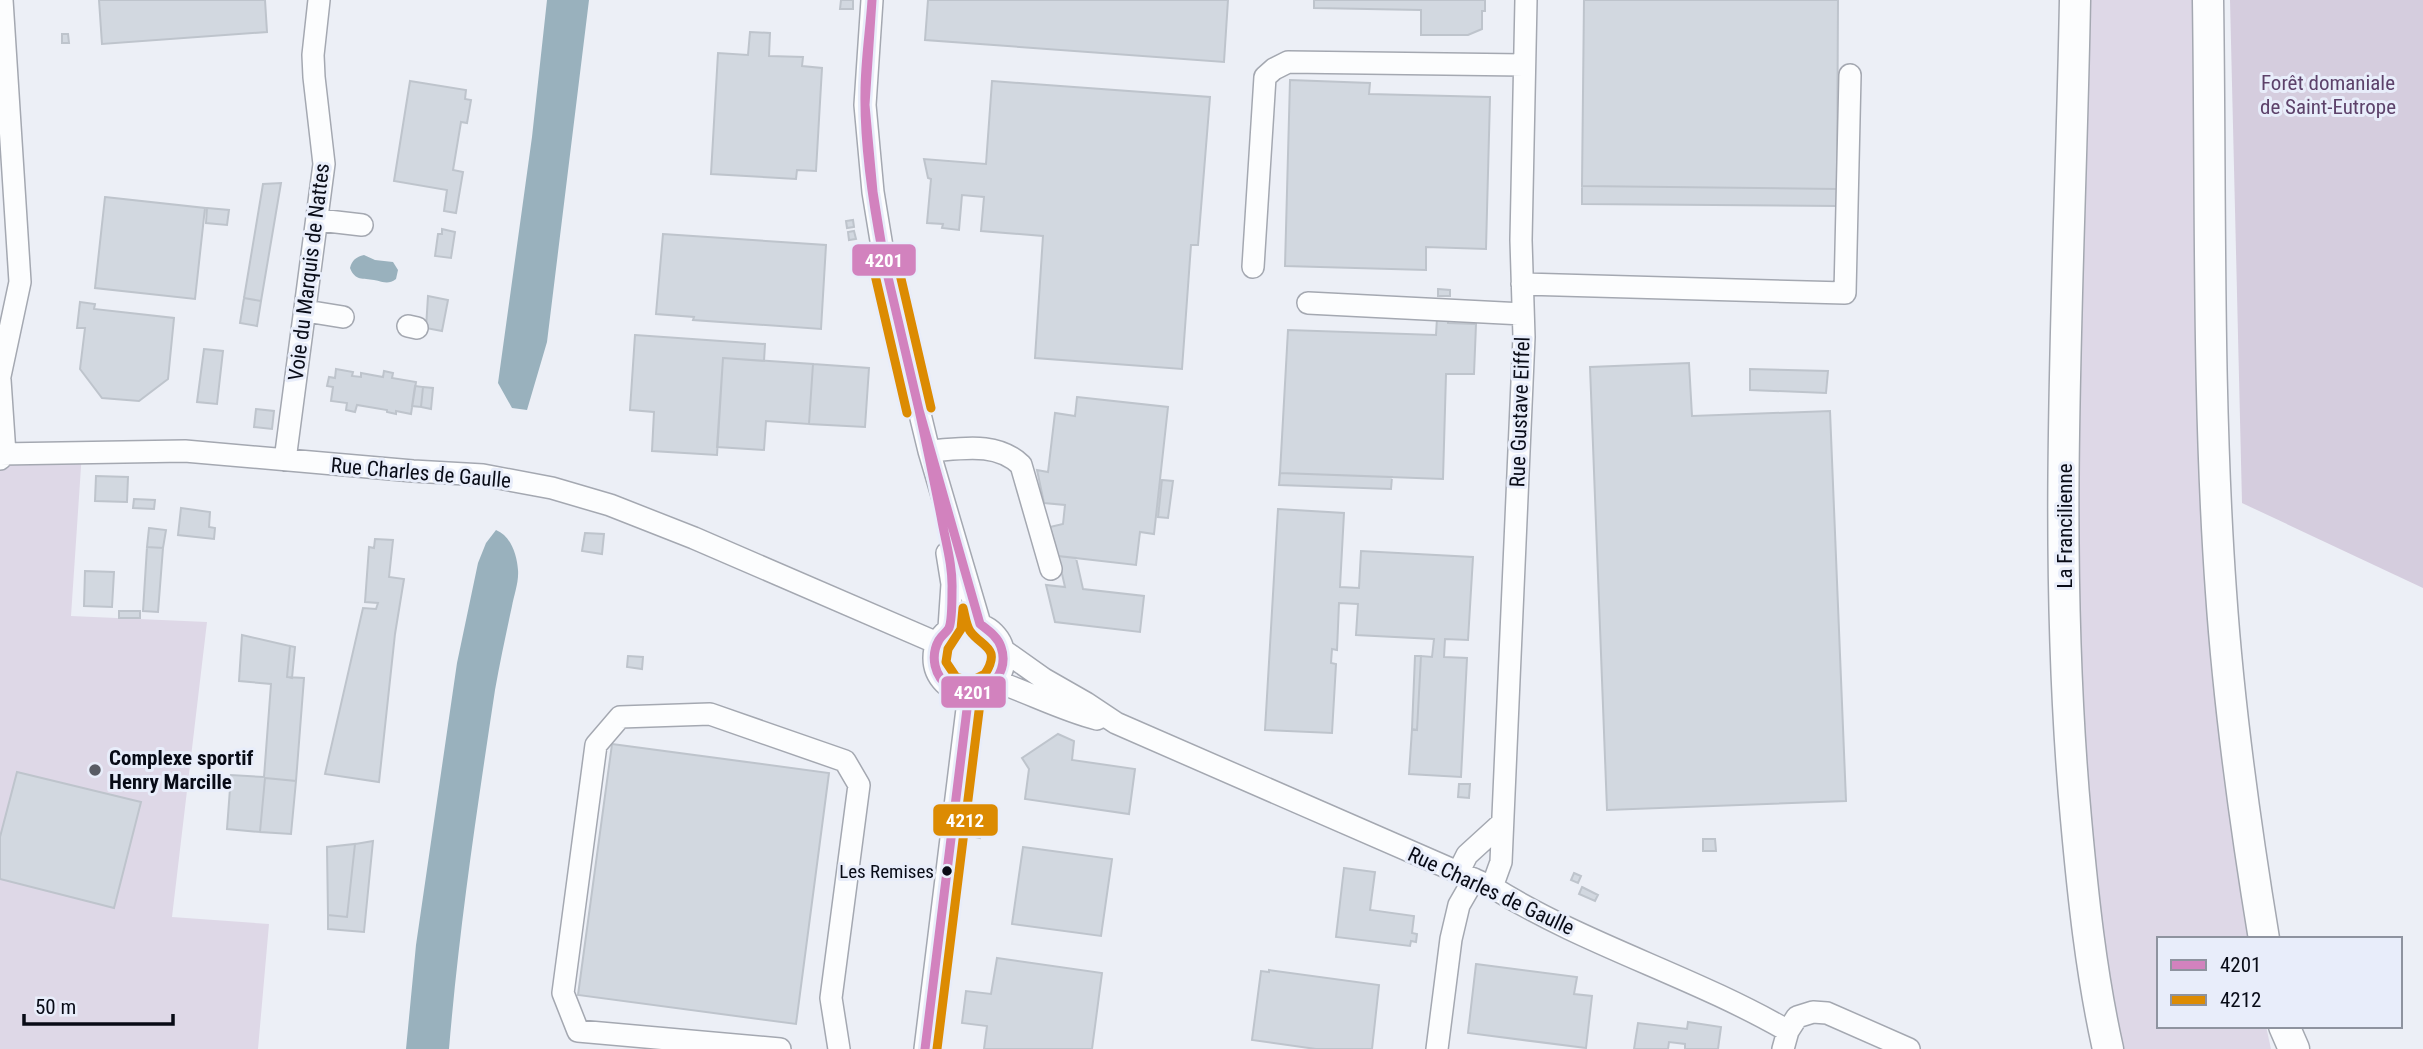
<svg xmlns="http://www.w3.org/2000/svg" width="2423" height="1049" font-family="'Roboto Condensed',sans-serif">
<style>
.green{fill:#ded8e7}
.forest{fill:#d5cdde}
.water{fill:#99b1bd}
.building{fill:#d2d8e0;stroke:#bec4cc;stroke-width:2}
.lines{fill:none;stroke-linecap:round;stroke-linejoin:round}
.minor-casing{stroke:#a4a8b1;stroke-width:24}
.highway-casing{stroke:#a4a8b1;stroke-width:33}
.minor{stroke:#fcfdfe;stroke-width:21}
.highway{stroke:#fcfdfe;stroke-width:30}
.bus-1-casing{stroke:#e8edfa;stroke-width:14}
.bus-2-casing{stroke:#e8edfa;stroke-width:14}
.bus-1{stroke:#d282be;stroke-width:9}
.bus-2{stroke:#dc8b02;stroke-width:9}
.poi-dot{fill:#585b64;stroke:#e8edfa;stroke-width:2.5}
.bus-dot{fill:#080b16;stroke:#e8edfa;stroke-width:2.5}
.labels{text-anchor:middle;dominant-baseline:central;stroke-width:6;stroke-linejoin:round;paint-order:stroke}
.bus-label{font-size:19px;fill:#080b16;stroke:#e8edfa;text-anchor:end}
.park-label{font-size:21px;fill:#5d426a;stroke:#e8edfa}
.street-label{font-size:21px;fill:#080b16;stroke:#e8edfa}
.poi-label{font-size:21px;font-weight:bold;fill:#080b16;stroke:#e8edfa;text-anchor:start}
.line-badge{stroke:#e8edfa;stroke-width:2.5}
.badge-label{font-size:19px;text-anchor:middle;font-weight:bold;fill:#fff}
</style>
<rect width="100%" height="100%" fill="#eceff6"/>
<path class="green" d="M2087,0H2196L2201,503L2211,670L2225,782L2251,939H2159V1026H2266L2271,1049H2120L2104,952L2083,762L2075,550Z
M82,452L71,616L207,622L172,917L269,924L258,1049H0V455Z"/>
<path class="forest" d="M2230,0H2423V588L2242,503Z"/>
<path class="water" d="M547,0H589L547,342L527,410L512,408L498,383L532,137Z
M364,255L375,260L393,262L398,270L396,279C388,285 384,282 374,280C363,278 355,281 350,268C352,260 356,257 364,255Z
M496,530C511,536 517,555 518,570C519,582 514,595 512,606C506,634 500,662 495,690C477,809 459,929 449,1049H406L416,945L457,663L478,563L486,543Z"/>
<path class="building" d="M99,0H265L267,32L102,44Z
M841,0H853V9H840Z
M928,0H1228L1224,62L925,40Z
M1314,0H1485V11H1482V29L1468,35H1421V10L1314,8Z
M1584,0H1838L1837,189L1582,186Z
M750,32L770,33L769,56L803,57L802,66L822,68L816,171L797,170L796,179L711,174L718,53L748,55Z
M62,34H68L69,43H62Z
M1290,80L1370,83L1369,94L1490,97L1486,249L1426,247V270L1285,266Z
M410,81L466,90L465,99L471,100L467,123L461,122L453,170L463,172L456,213L444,211L447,190L394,181Z
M992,81L1210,97L1198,245H1191L1182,369L1035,358L1043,236L981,231L984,197L962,195L959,230L942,228L943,224L927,223L931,179L928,178L924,159L986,164Z
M281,183L261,301L244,298L263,184Z
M1582,186L1837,189V206L1582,204Z
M105,197L205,208L195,299L95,288Z
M207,208L229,210L227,225L206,223Z
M853,220L854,227L847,228L846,221Z
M442,229L455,232L451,258L435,256L438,234H442Z
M854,231L856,239L849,240L848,232Z
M663,234L826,245L821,329L693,320L694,317L656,314Z
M1438,289L1450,290V296H1438Z
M428,296L448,300L442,331L426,328Z
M244,298L261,301L257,326L240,323Z
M80,302L95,304L94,309L174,318L168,379L139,401L102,398L80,369L85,328H77Z
M1437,318H1448V323L1476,324L1474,374H1446L1443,479L1280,473L1288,330L1436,335Z
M635,335L765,344L764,361L723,358L717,455L652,451L654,412L630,410Z
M204,349L223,351L217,404L197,402Z
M723,358L813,364L809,424L766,421L764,450L717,447Z
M1689,363L1692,416L1830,411L1846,801L1607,810L1590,367Z
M813,364L869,368L865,427L809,424Z
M336,369L353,372L352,376L361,377V373L383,377L384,371L393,373L392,378L416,382L411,414L396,411V414L387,412V410L357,405L355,412L346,410L347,403L331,401L333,387L327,386L329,377L335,378Z
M1750,369L1828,371L1826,393L1750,390Z
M415,386L423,387L421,407L412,406Z
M423,387L433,388L431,409L421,407Z
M1077,397L1168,407L1154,534L1140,532L1136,565L1058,556L1050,527L1063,524L1065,505L1044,503L1037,470L1048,472L1055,413L1075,416Z
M256,409L274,411L272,429L254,427Z
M1280,473L1392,477L1391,489L1279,485Z
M96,476L128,477L127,502L95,501Z
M1162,480L1173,481L1168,518L1158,517Z
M134,499L155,500L154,509L133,508Z
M181,508L210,512L209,527L215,528L214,539L178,535Z
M1278,509L1344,513L1340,587L1359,588L1361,551L1473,557L1468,640L1445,639L1444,657L1467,658L1461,777L1409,774L1412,729L1417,730L1421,656L1432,657L1434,639L1356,635L1358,604L1339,603L1337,650L1332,649L1331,663L1336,664L1332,733L1265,730Z
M149,528L166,530L163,548L147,547Z
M585,533L604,534L602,554L582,551Z
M375,539L393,540L389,577L404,579L395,634L379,782L325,774L363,608L376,609L378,603L365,602L369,547L374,548Z
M147,547L163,548L158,612L143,611Z
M1058,556L1076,558L1083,589L1144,596L1140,632L1055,622L1046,585L1065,587Z
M85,571L114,572L112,607L84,606Z
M119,611H140V618H119Z
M242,635L290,646L287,677L304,678L296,781L265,778L260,832L227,829L231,775L264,777L271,684L239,681Z
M290,646L295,647L292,678L287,677Z
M628,656L643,657L642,669L627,667Z
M1415,656H1421L1417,730L1412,729Z
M1058,734L1074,741L1072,760L1135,769L1129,814L1025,799L1029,769L1022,758Z
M612,744L829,773L796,1024L578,995Z
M17,772L141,802L114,908L0,879V837Z
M265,778L296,781L291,834L260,832Z
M1459,784H1470L1469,798L1458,797Z
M976,828L981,829L980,838L975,837Z
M1703,839H1715L1716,851H1703Z
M373,841L364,932L328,929V915L347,917L355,844Z
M355,844L347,917L328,915L327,847Z
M1023,847L1112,859L1101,936L1012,924Z
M1344,868L1375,872L1370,910L1414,916L1412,933L1417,934L1416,942L1411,941L1410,946L1336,937Z
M1574,873L1581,876L1578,883L1571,880Z
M1582,887L1598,895L1595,901L1579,894Z
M997,958L1102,973L1092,1049H984L987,1026L962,1023L966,991L991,994Z
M1476,964L1577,977L1574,994L1592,996L1586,1048L1468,1033Z
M1269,970L1379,985L1372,1049H1316L1252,1040L1261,971L1269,972Z
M1688,1022L1721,1027L1718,1049H1685V1044L1669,1042L1668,1049H1634L1638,1023L1687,1029Z"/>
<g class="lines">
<defs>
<path id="minor" d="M872,0L865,105L873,192L888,283L929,451L980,624
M319,220L362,225
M1253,267L1265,77L1274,69L1288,62L1524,65
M1522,284L1845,293L1850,75
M1308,303L1523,314
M306,311L343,317
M408,326L417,328
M0,376L20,282L2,0
M0,380L5,454L0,459
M929,451C961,449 996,441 1021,465L1051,569
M0,454L185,451L413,471L483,475L552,488L610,505L694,538L937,643
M285,460L324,164L314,77L313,55L319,0
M947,553L952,584L949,628
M934 658a35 35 0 1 1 70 0a35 35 0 1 1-70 0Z
M1003,650L1044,679L1086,703L1116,723L1492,887C1585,945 1693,976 1788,1031
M995,681C1030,693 1062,710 1097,719
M1458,873L1467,855L1501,824
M1492,887L1501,862L1524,337L1521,240L1526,0
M780,1049L578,1031L563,993L596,745L620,717L710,714L845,761L859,785L831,998L839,1049
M925,1049L969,693
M1437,1049L1451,939L1459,905L1474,879
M1783,1049L1788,1031L1797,1017L1813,1012L1827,1013L1909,1049"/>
<path id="highway" d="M2075,0C2070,272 2051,547 2076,819C2083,896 2091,973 2108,1049
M2208,0C2211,197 2207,396 2221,592C2229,709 2245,824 2264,939
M2284,1026L2294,1049"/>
</defs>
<use href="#minor" class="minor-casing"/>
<use href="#highway" class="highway-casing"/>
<use href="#minor" class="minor"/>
<use href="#highway" class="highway"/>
<defs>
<path id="bus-1" d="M872,0L865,105L873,192L884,260C873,205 864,148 865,92C865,61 870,31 872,0Z
M884,260L919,410
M884,260L919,410
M919,410L980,624C989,631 998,637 1001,647C1012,678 977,705 950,687C934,677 930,656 939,640C942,635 947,632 949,628C952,621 952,598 952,590C953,565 945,540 941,516C934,481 927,446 919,410Z
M925,1049L969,693"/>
<path id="bus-2" d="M896,257L931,408
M872,262L907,413
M963,608C965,615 966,625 970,631C981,647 1002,647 985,674L971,681L956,677L946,662L948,649L961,629Z
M937,1049L981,695"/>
</defs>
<use href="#bus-1" class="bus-1-casing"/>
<use href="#bus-2" class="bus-2-casing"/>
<use href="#bus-1" class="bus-1"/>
<use href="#bus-2" class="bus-2"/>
</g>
<circle class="poi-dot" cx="95" cy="770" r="7"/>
<circle class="bus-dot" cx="947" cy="871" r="6"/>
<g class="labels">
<g class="bus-label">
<text x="934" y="871">Les Remises</text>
</g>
<g class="park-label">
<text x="2328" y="83">Forêt domaniale<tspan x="2328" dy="24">de Saint-Eutrope</tspan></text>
</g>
<g class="street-label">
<text transform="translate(309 272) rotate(-83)">Voie du Marquis de Nattes</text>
<text transform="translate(1520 412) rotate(-88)">Rue Gustave Eiffel</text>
<text transform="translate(421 473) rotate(5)">Rue Charles de Gaulle</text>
<text transform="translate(2065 526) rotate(-90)">La Francilienne</text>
<text transform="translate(1491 891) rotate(25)">Rue Charles de Gaulle</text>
</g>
<g class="poi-label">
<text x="109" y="758">Complexe sportif<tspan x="109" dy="24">Henry Marcille</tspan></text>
</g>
</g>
<g class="line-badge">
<rect x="851" y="243" width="66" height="34" rx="7" fill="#d282be"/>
<rect x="940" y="675" width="67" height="34" rx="7" fill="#d282be"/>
<rect x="932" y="803" width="67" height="34" rx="7" fill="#dc8b02"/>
</g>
<g class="badge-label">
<text x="884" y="267">4201</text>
<text x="973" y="699">4201</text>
<text x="965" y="827">4212</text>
</g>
<rect x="2157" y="937" width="245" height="91" fill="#e8edfa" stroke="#8e939f" stroke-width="2"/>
<rect x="2171" y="960" width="35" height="10" fill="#d282be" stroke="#8e939f" stroke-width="2"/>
<text x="2220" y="972" font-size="21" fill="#080b16">4201</text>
<rect x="2171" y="995" width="35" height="10" fill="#dc8b02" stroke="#8e939f" stroke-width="2"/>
<text x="2220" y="1007" font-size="21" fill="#080b16">4212</text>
<path d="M24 1014v10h149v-10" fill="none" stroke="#080b16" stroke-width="3.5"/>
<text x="35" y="1014" font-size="21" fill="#080b16" stroke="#e8edfa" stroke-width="5" paint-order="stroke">50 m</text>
</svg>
